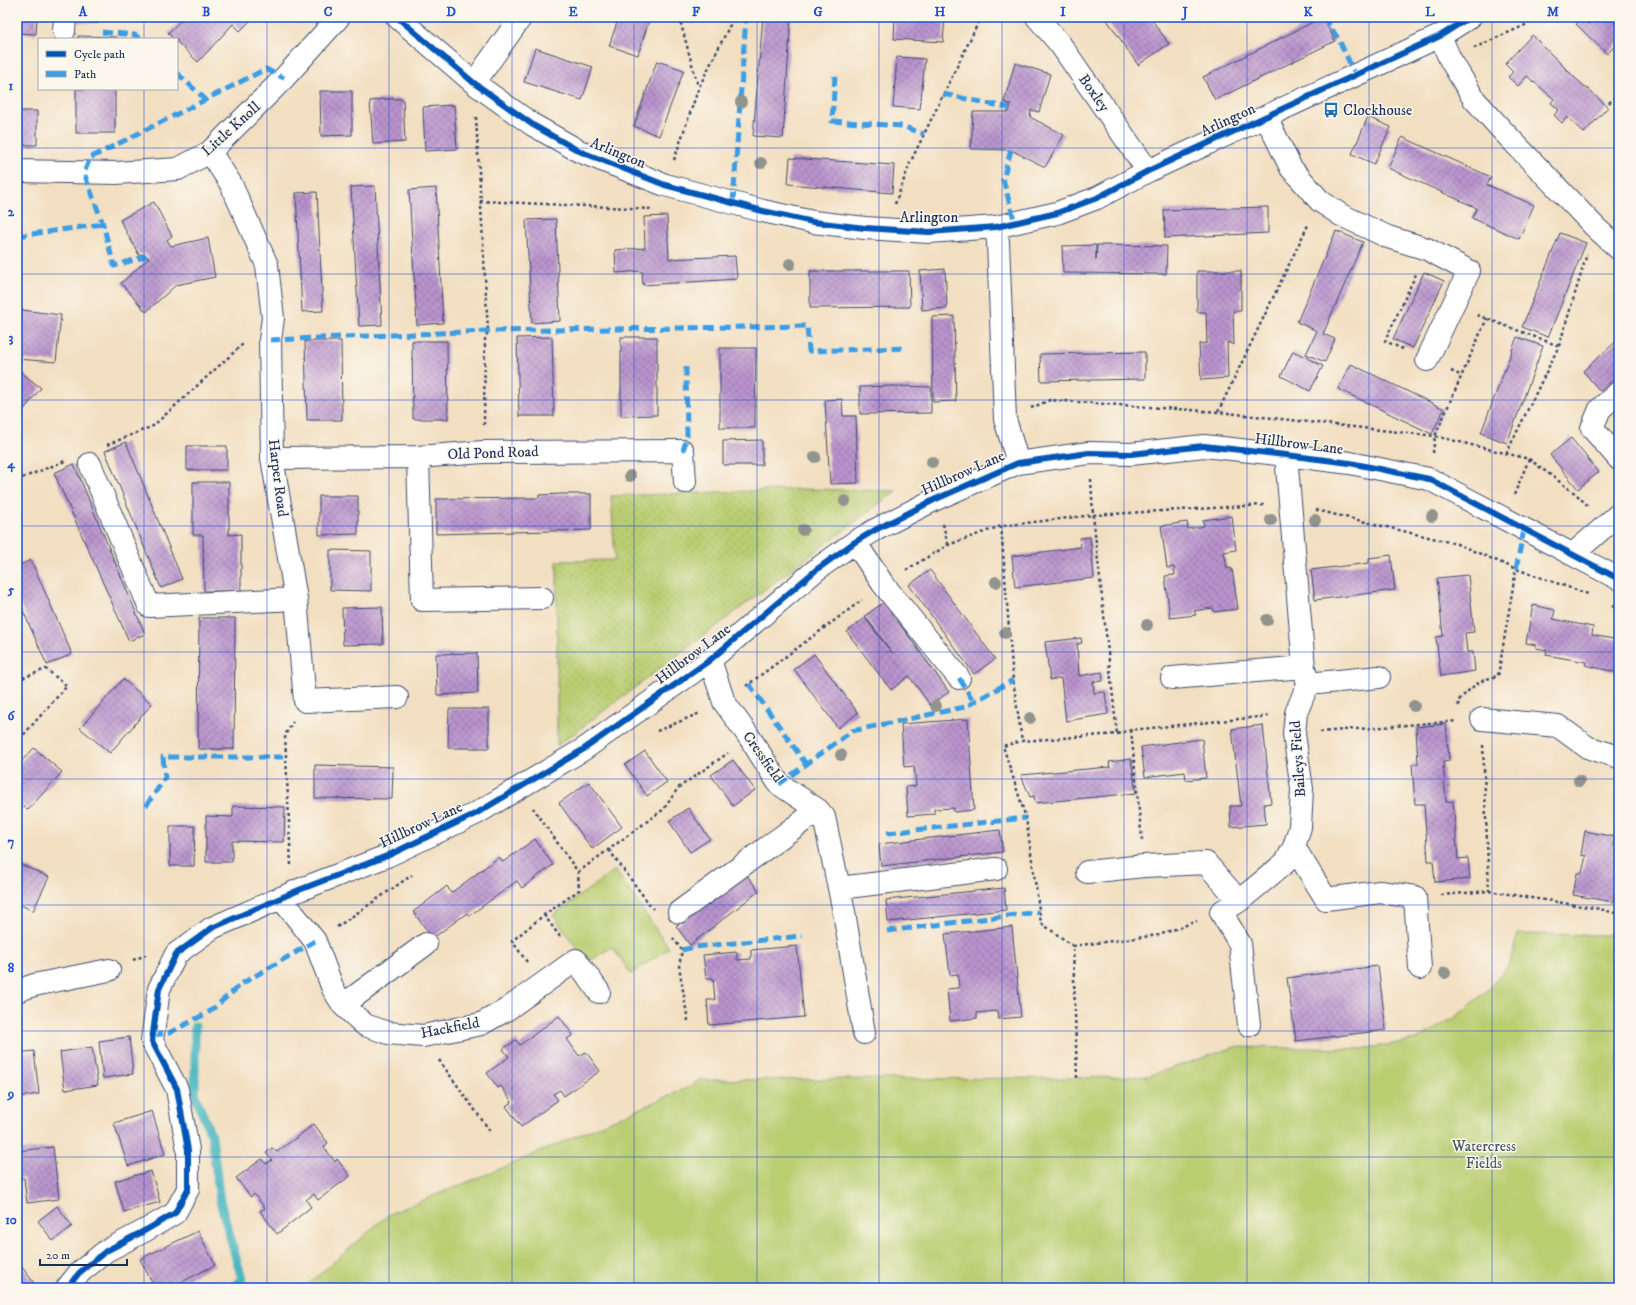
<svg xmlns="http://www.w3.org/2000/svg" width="1636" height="1305" font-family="'IM FELL DW Pica',serif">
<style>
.grass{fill:url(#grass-dots);stroke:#6a7e68}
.park{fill:#b9cd71;stroke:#6a7e68}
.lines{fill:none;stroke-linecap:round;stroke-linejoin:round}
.stream{stroke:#48b7c0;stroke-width:9}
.building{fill:url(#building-cross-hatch)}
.minor-casing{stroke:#3b496d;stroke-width:24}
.path{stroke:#3b496d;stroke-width:2.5;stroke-dasharray:3 3;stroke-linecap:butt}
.minor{stroke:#fff;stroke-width:22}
.quiet{stroke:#3b9de6;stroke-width:5;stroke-dasharray:10 5;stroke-linecap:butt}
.cycleway-casing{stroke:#fbf7ec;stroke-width:8}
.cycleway{stroke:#0057b8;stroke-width:6}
.tree{fill:#91938d}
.grid{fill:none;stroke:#1d4ed8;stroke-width:1;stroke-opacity:0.55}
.labels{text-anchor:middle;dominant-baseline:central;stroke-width:3;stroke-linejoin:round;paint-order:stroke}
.street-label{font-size:15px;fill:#1b2f5e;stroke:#fbf7ec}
.poi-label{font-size:15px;fill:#1b2f5e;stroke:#fbf7ec;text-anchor:start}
.park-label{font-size:15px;fill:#425663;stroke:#fbf7ec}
.neatline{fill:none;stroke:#1d4ed8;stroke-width:1.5}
.grid-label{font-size:13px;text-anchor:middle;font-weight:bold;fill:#1d4ed8}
</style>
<defs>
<pattern id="grass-dots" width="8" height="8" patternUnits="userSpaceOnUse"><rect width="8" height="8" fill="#b9cd71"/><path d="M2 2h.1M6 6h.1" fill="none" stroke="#9eb064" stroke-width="1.8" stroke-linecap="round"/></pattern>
<pattern id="building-cross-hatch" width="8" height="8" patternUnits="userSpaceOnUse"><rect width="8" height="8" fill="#ba94cd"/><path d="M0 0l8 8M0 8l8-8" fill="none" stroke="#9679aa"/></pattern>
</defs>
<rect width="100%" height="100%" fill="#fbf7ec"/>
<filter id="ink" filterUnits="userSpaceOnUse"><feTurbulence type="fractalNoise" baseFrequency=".025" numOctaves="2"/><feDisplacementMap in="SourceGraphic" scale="8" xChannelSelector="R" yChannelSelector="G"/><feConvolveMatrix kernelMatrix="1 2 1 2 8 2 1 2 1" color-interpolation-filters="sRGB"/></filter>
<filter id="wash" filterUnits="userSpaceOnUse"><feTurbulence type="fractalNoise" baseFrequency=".012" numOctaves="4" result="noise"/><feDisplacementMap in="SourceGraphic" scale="16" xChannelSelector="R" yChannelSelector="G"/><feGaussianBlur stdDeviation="0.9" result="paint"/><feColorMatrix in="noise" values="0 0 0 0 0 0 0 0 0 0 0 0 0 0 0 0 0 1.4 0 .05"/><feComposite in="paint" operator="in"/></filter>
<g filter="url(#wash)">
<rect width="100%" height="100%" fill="#f2dec0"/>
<path class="grass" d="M801,489L896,491L557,746V561L615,560L611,496Z"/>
<path class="park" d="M615,870L669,948L631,974L612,947L587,963L553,915Z
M1518,934L1619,935V1288H304L389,1214L507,1166L689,1087L699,1080L1077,1078L1148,1076L1235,1047L1361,1049L1416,1040L1457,1016L1488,990L1509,964Z"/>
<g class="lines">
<path class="stream" d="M195,1026V1096L212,1137L220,1201L242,1279L232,1288"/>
</g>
<g id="blocks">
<path class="building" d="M17,17H37L36,34L17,33Z
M77,17H99L98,23L77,22Z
M184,17H254L240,31L233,24L198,62L177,42V39H174L168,33Z
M619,17H650L638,55L609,46Z
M763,17H791L783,138L753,136Z
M895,17H945L943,42L894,39Z
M1105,17H1150L1169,44L1138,65Z
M1323,17L1335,41L1215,100L1203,77Z
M1595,17H1619V42L1607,54L1576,24L1582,18L1588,24Z
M1532,35L1574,77L1608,107L1584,133L1567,117L1562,123L1554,115L1559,110L1551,103L1554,99L1527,76L1518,86L1508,77L1513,72L1505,64Z
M78,36L116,37V39H78Z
M535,48L593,67L582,100L524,82Z
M897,57L925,59L920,109L893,107Z
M657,61L684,70L659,136L634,126Z
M1015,63L1050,74L1039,112L1031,110L1030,117L1064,135L1045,167L1011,150L971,149L973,112H1009L1011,105L1004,102Z
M76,89H115V133H76Z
M320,91H352V135L321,136Z
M386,99H403L405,142L373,144L370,101Z
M454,105L457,149L425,151L423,107Z
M17,111H37V145H17Z
M1368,117L1391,127L1374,164L1352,154Z
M1402,137L1491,177L1487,185L1534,205L1519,239L1472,218L1477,208L1388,168Z
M790,158L894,165L892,193L788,184Z
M375,186L382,325L359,326L351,187Z
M436,188L443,323L417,325L409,190Z
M317,192L323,311L302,312L296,193Z
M154,202L172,236L167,240L171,246L208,238L215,277L176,285L146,312L121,283L149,258L145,254L139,255L120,220Z
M1268,207V233L1165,238L1164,210Z
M667,216L669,259L735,256L737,279L643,285L642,271L616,273L615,250L645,248L644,217Z
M556,219L560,321L532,323L526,220Z
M1336,231L1363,242L1323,334L1335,339L1325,362L1306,354L1317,331L1297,322Z
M1560,233L1586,243L1548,337L1522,327Z
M1096,245V260L1097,245L1167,246L1166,274L1063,273L1062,246Z
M945,269L947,308L922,310L920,271Z
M810,271H909L910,307L810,308Z
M1197,271H1241V311H1233L1234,345L1227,342L1228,378L1201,380L1199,344L1207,343L1206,312H1197Z
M1424,272L1444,281L1413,348L1393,339Z
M22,310L61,315L56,362L17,359Z
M954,316L956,401L933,402L932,317Z
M552,337L554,416H519L517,338Z
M621,337H657V415L621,416Z
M1517,337L1543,346L1507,443L1481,433Z
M1619,339V375L1600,391L1583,371Z
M305,341H341L342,420H307Z
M412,341H447L448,419H413Z
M720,348H756L755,428H720Z
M1293,351L1323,366L1310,391L1281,376Z
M1145,352V379L1041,381L1040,354Z
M1351,364L1444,409L1432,434L1338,389Z
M17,369L41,388L17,418Z
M894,386L931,387V413L860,414V387Z
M842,399L843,416H856L858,483L830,484L825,400Z
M1571,438L1599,472L1578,489L1550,455Z
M762,440V465H723V441Z
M126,442L182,579L161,588L105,451Z
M187,446H227V470H187Z
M74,464L145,634L129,641L54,473Z
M193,482H229V535L241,534V591H204L203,535H193Z
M562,494H591V530L436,534V499L539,498V495Z
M319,496H358V534L319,535Z
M1232,516L1236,550L1224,552L1227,568L1232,569L1238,609L1214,612L1213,608L1194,611L1196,615L1170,618L1165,576L1175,575L1174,567L1167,568L1161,526L1187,522L1188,529L1204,526L1203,520Z
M1090,537L1094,578L1015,587L1012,556L1081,547L1080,538Z
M330,550L371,551V591L330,590Z
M1391,555L1395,590L1315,600L1311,570L1369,563V558Z
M31,560L72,654L47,665L17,597V566Z
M930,570L995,659L974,674L909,585Z
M1468,575L1474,632L1465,633L1467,652H1473L1475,671L1441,676L1436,637L1443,636L1437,578Z
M884,602L949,692L930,705L909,676L891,690L847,632L865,618L892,653L865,616Z
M1533,605L1555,610L1553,619L1593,627L1592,635L1619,640V673L1585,665L1586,662L1546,655L1547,650L1536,648V645L1526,643Z
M382,607L383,644L343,645L342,608Z
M199,618H235L234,749H198Z
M1081,638L1082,643L1077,644L1079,676L1102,672L1103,681L1093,682L1094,693L1105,692L1108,714L1066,721L1061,678L1050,680L1045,642Z
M477,653L478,693L437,695L436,654Z
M814,654L858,713L838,728L794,669Z
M123,679L152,704L110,753L80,728Z
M449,709H489V748H448Z
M968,719L974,810L954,812V808L934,809V814L908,816L906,787L916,786L914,766L904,767L901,724Z
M1446,724L1449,761L1443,762L1446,802L1453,801L1458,859L1468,858L1470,879L1435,882L1433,861H1428L1424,804H1415L1412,764H1418L1416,727Z
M1263,725L1271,803L1264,804L1266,824L1231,827L1230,806H1241L1232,729Z
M1202,739L1206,778L1186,780L1185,772L1145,777L1141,747Z
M34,748L62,772L28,810L17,801V766Z
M645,751L667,782L647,796L625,765Z
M1131,759L1136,793L1035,803L1034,796L1030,797L1021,775L1109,767L1110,768L1109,762Z
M733,760L755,790L733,806L711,775Z
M315,765L393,767L392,799L315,798Z
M589,782L622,827L592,849L559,803Z
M233,806L285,807L284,842L232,841V862H206V816L233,817Z
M688,808L710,839L690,852L669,821Z
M170,826H195L194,866H170Z
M1000,830L1003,852L881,866L879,844Z
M1585,831L1615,837L1613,845L1619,846V897L1614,896L1613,902L1573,895L1577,873H1582L1586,856L1581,855Z
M535,839L553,865L522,888L517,881L469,916L467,913L433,938L413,912L447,886L451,893L499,857L503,862Z
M17,863L49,877L33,911L17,903Z
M745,873L759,891L690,945L676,926Z
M1004,888L1006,910L888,922L886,900Z
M1012,927L1021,1017L998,1019L997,1011L977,1013V1018L950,1021L947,989L959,988L958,974L950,975L945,934Z
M797,946L804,1017L709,1025L707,1000H715L713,978H706L703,955L737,952V960L751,959V950Z
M1378,966L1386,1030L1296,1041L1287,978Z
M559,1016L573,1035L567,1039L579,1056L586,1052L600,1071L564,1096L560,1090L553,1094L558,1100L521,1127L506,1106L512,1102L501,1086L498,1088L487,1073L509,1057L503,1049L516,1040L520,1045Z
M129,1037L133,1074L103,1078L99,1041Z
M92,1047L98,1085L65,1090L60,1052Z
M34,1051L39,1094L17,1097V1053Z
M152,1111L165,1154L128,1166L114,1123Z
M314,1124L328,1143L324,1147L335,1162L337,1159L350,1176L318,1200L314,1194L306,1200L311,1207L277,1234L260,1211L265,1208L254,1194L251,1197L236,1178L262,1159L266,1164L272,1160L266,1153L272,1148L277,1152Z
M53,1147L59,1199L27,1203L24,1178L17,1179V1151Z
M151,1171L160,1202L124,1212L115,1181Z
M57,1206L72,1226L53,1241L38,1221Z
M198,1231L215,1265L170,1288H155L140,1259Z
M18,1262L38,1288H17V1263Z"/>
</g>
</g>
<g filter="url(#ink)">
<use href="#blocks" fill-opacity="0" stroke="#3b496d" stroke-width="1"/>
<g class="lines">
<defs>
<path id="minor" d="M397,17L474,83L533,125L579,151L665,185L763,211L813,222L865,228L929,232L996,227L1057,213L1097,198L1148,171L1440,36L1470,17
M1037,17L1060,44L1148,171
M64,31L65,17
M1440,36L1450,59L1474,99L1501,129L1595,227L1619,249
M474,83L521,17
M1266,117L1291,168L1320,201L1341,215L1388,237L1427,249L1469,271L1427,360
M210,152L231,184L267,265L273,318L270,340L272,458L296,599L305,701L397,697
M17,171L116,173L178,169L210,152L284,78L339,17
M996,227L998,242L1005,419L1018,463
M1619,392L1600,409L1592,428L1619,459
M418,457L422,600L542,598
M272,458L418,457L483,452L683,451L685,482
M90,464L149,606L296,599
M855,542L883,584L959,678
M1573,554L1619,514
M710,660L724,702L750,738L779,784L818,810L824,817L844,912L864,1033
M1172,678L1304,667
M1308,684L1379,677
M1482,719L1558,726L1587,747L1619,757
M1294,847L1326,899L1380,892L1415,897L1420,968
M1087,872L1144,866L1206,863L1239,901
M839,888L996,869
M281,898L315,941L333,989L343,1005L365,1025L388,1033L423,1036L481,1024L506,1010L576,960L599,992
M679,912L818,810
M17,991L34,985L109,970
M343,1005L426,944
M1249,1025L1240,944L1221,912L1239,901L1286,862L1294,847L1300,827L1302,789L1294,734L1296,713L1308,684L1304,667L1286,455
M67,1288L79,1273L106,1251L146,1230L175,1213L188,1189V1150L177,1089L152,1041L159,989L176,954L212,928L299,890L387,856L477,813L584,749L710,660L816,570L855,542L875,530L936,499L1018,463L1089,453L1131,454L1204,446L1286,455L1350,463L1429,479L1619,579"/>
</defs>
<use href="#minor" class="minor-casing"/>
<path class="path" d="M679,17L698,86
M1474,48L1543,17
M1609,103L1619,92
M476,117L488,331L485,339L484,425
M674,160L699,87L734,17
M480,201L651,209
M895,204L910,163L981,17
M1477,315L1559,346
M1403,349L1385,341L1417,272
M1451,371L1462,376
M1031,408L1050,400L1218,412L1435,436L1529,459L1514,495
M1218,412L1309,223
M107,445L153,426L243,344
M1433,453L1435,436L1487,318
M1506,454L1559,346L1587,254
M1529,459L1576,494L1588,506
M1091,479L1093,515L1117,734
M17,480L65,461
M1316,510L1457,544L1516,569L1588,594
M943,524L948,545
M1001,526L1013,680L1022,741
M906,570L948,545L1001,526L1093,515L1264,505
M1612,606L1619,609
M17,680L46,669L67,686L17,742
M746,686L862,600
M1459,706L1458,701C1472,687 1478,680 1498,676L1516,569
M1131,730L1142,841
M657,731L700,713
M1320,732L1457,721
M1483,745L1489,891
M609,850L653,909
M291,865L285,735L293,722
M578,872L664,809L678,788L728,753
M1441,895L1489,891L1600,909L1619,914
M544,915L561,938
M337,927L412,875
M673,938L682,950L679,966L688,1021
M1073,946L1159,935L1197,921
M133,960L146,955
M527,962L512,941L544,915L579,890L578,872L533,808
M439,1060L490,1131
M1077,1078L1073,946L1041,923L1026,818L1003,746L1022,741L1117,734L1131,730L1269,716"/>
<use href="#minor" class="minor"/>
<path class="quiet" d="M1324,17L1339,40L1356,76
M102,32L135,35L140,39
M177,73L206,100
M835,76L832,121L902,126L924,134
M943,94L1010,108
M1011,150L1003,179L1015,223
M733,203L746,17
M17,236L103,224
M147,256L114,266L103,224L84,173L90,158L266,69L284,78
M270,340L488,331L807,326L809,351L906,348
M683,451L687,436L686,367
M1516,569L1524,530
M959,678L974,702
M749,684L806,764
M779,784L852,731L965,707L1013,680
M146,806L165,778L163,757H286
M887,833L1026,818
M887,931L1039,912
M682,950L694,947L802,936
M153,1035L169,1033L209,1012L243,983L315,941"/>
<defs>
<path id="cycleway" d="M397,17L474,83L533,125L579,151L665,185L763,211L813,222L865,228L929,232L996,227L1057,213L1097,198L1148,171L1440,36L1470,17
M67,1288L79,1273L106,1251L146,1230L175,1213L188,1189V1150L177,1089L152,1041L159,989L176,954L212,928L299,890L387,856L477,813L584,749L710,660L816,570L855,542L875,530L936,499L1018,463L1089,453L1131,454L1204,446L1286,455L1350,463L1429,479L1619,579"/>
</defs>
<use href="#cycleway" class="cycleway-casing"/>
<use href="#cycleway" class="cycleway"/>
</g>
<g class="tree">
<circle cx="741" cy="102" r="6"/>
<circle cx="761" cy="163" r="6"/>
<circle cx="790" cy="264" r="6"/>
<circle cx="815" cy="457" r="6"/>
<circle cx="932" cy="462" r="6"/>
<circle cx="630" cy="476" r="6"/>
<circle cx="845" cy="501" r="6"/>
<circle cx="1432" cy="516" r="6"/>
<circle cx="1271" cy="520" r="6"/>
<circle cx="1315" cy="520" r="6"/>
<circle cx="803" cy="530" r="6"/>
<circle cx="996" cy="582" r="6"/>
<circle cx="1267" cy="620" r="6"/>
<circle cx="1147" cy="625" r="6"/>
<circle cx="1005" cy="633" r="6"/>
<circle cx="936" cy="706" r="6"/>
<circle cx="1414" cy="706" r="6"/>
<circle cx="1030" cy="718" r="6"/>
<circle cx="841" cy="755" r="6"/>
<circle cx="1579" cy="781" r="6"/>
<circle cx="1445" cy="973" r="6"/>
</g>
</g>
<path class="grid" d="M144,17V39M267,17V1288M389,17V1288M512,17V1288M634,17V1288M757,17V1288M879,17V1288M1002,17V1288M1124,17V1288M1247,17V1288M1369,17V1288M1492,17V1288M144,89V1288M17,148H1619M17,274H1619M17,400H1619M17,526H1619M17,652H1619M17,779H1619M17,905H1619M17,1031H1619M17,1157H1619"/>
<defs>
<symbol id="bus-bare" viewBox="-9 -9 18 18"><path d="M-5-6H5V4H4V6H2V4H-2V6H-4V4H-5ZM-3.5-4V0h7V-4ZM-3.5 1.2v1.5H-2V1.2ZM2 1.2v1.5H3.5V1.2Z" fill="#1f6fb2" stroke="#fbf7ec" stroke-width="2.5" paint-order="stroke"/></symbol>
</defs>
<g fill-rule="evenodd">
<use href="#bus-bare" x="1320" y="99" width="22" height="22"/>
</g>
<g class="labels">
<g class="street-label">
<text transform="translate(1094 93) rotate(55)">Boxley</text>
<text transform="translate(1228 120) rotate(-25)">Arlington</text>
<text transform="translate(231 129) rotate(-42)">Little Knoll</text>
<text transform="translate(618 153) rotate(22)">Arlington</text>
<text x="929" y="217">Arlington</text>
<text transform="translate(1299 444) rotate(7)">Hillbrow Lane</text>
<text transform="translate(493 453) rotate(-2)">Old Pond Road</text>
<text transform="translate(963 473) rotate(-24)">Hillbrow Lane</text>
<text transform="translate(278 478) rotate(83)">Harper Road</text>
<text transform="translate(693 654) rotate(-37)">Hillbrow Lane</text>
<text transform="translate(763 757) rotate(55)">Cressfield</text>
<text transform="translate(1298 759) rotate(-94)">Baileys Field</text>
<text transform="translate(421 825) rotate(-25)">Hillbrow Lane</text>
<text transform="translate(450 1028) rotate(-11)">Hackfield</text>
</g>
<g class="poi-label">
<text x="1343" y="110">Clockhouse</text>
</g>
<g class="park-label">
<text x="1484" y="1146">Watercress<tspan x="1484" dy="17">Fields</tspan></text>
</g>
</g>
<rect width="1636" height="1305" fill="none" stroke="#fbf7ec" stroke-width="44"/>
<rect x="38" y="38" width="140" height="52" fill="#fbf7ec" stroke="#a1a7b3"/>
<rect x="46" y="51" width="20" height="6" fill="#0057b8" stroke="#a1a7b3"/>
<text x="74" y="58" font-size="12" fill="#1b2f5e">Cycle path</text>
<rect x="46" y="71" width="20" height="6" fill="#3b9de6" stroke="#a1a7b3"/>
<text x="74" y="78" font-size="12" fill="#1b2f5e">Path</text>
<path d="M40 1259v6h87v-6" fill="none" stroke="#1b2f5e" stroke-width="2"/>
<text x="46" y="1259" font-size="12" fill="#1b2f5e" stroke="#fbf7ec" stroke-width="3" paint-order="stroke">20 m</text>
<rect x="22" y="22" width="1592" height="1261" class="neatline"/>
<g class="grid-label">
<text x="83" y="16">A</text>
<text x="206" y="16">B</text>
<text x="328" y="16">C</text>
<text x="451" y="16">D</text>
<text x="573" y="16">E</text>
<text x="696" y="16">F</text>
<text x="818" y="16">G</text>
<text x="940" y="16">H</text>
<text x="1063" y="16">I</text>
<text x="1185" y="16">J</text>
<text x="1308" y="16">K</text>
<text x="1430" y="16">L</text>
<text x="1553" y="16">M</text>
<text x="11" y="90">1</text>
<text x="11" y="216">2</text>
<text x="11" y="342">3</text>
<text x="11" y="468">4</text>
<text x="11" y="594">5</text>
<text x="11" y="720">6</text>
<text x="11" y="846">7</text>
<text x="11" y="972">8</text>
<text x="11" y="1098">9</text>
<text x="11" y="1224">10</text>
</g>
</svg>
